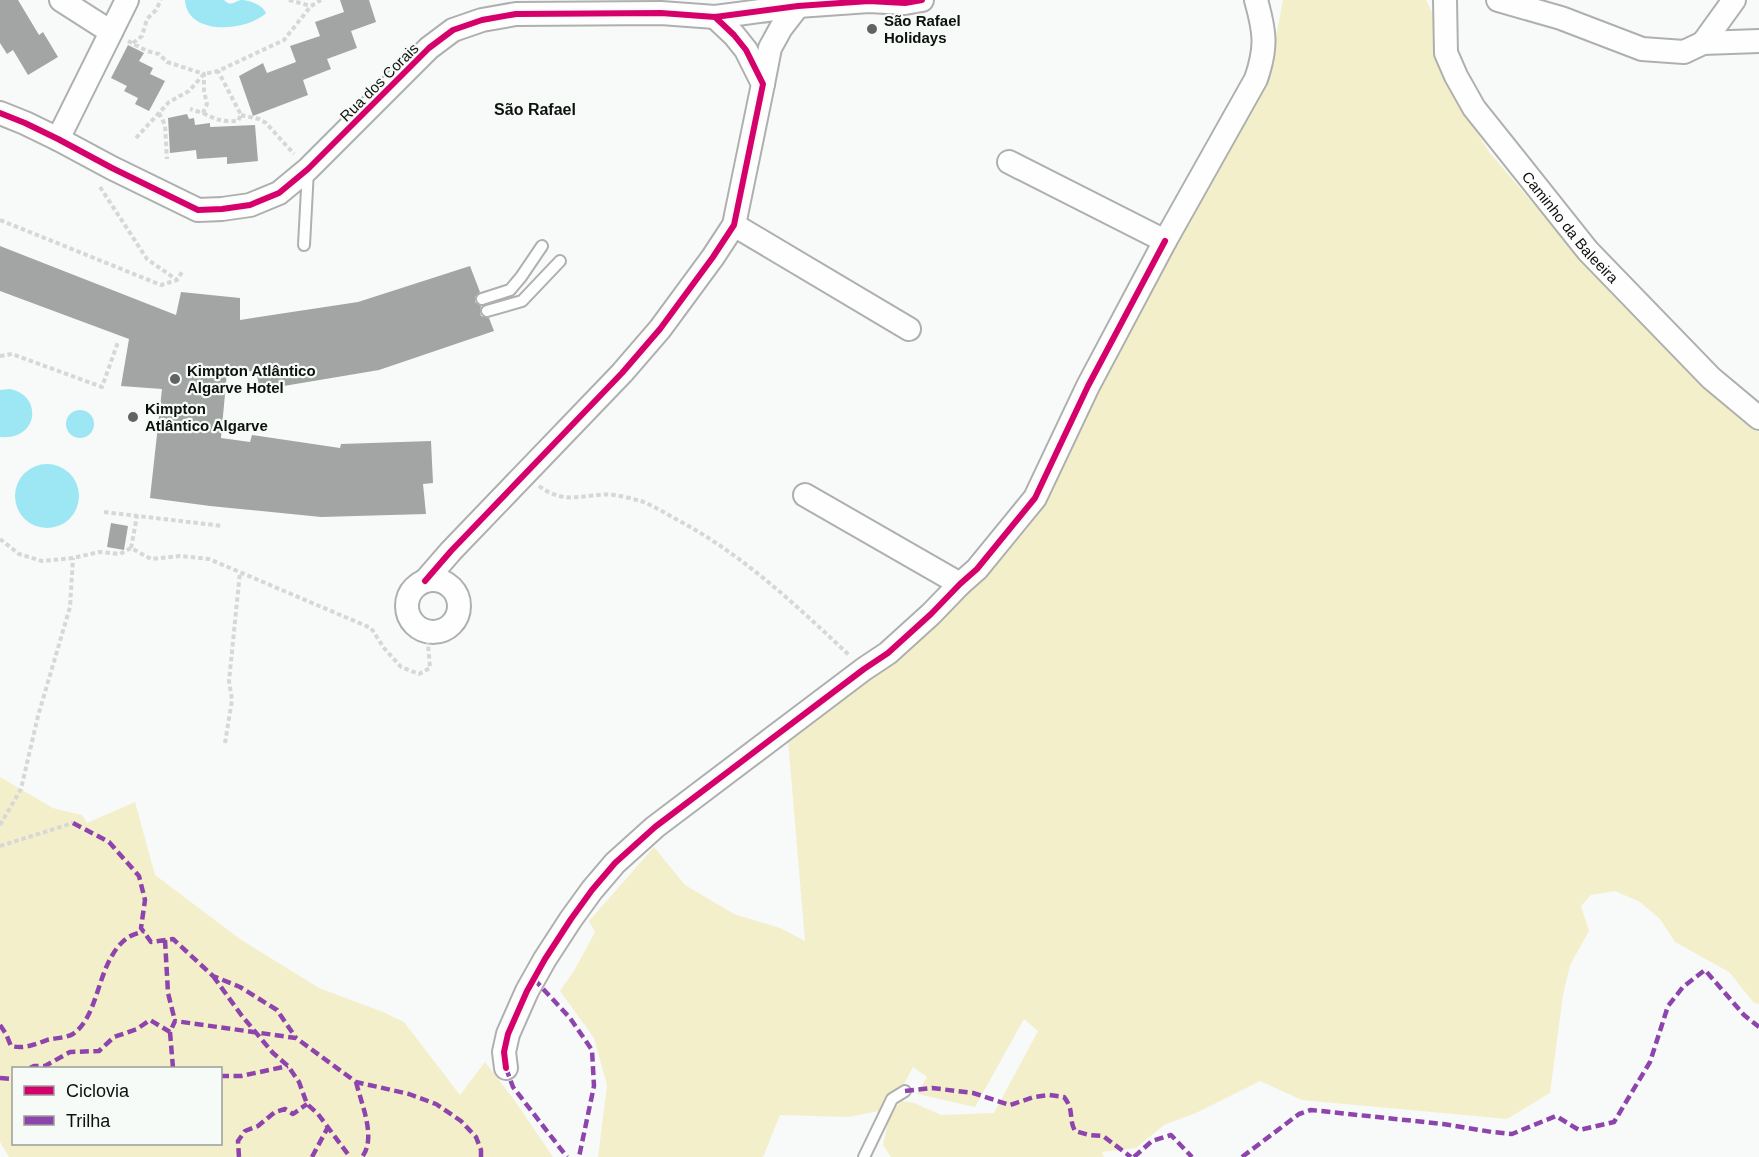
<svg xmlns="http://www.w3.org/2000/svg" width="1759" height="1157" font-family="Helvetica,sans-serif">
<style>
.green{fill:#f4efcb;fill-rule:evenodd}
.water{fill:#9de6f4}
.building{fill:#a3a5a4}
.lines{fill:none;stroke-linecap:round;stroke-linejoin:round}
.service-casing{stroke:#aeb0ae;stroke-width:14}
.minor-casing{stroke:#aeb0ae;stroke-width:26}
.path{stroke:#d6d7d6;stroke-width:4;stroke-dasharray:4.5 3;stroke-linecap:butt}
.service{stroke:#fefefe;stroke-width:10}
.minor{stroke:#fefefe;stroke-width:22}
.quiet{stroke:#8e44ad;stroke-width:4.5;stroke-dasharray:9 4.5;stroke-linecap:butt}
.cycleway-casing{stroke:#f6fbf7;stroke-width:10}
.cycleway{stroke:#d6006c;stroke-width:6}
.poi-dot{fill:#606361;stroke:#f6fbf7;stroke-width:2}
.labels{text-anchor:middle;dominant-baseline:central;stroke-width:4.5;stroke-linejoin:round;paint-order:stroke}
.poi-label{font-size:15px;font-weight:bold;fill:#0f110f;stroke:#f6fbf7;text-anchor:start}
.street-label{font-size:15px;fill:#0f110f;stroke:#f6fbf7}
.neighbourhood-label{font-size:16px;font-weight:bold;fill:#0f110f;stroke:#f6fbf7}
</style>
<rect width="100%" height="100%" fill="#f7faf8"/>
<path class="green" d="M1283,0H1426L1438,25L1441,74L1489,152L1613,296L1759,432V1004L1754,1003L1729,972L1675,942L1660,919L1640,902L1615,891L1591,895L1581,906L1589,931L1570,965L1563,995L1550,1093L1507,1119L1302,1100L1260,1081L1196,1113L1164,1125L1136,1148L1102,1152L1104,1157H891L883,1145L890,1113L902,1101L914,1103L941,1115L994,1113L1038,1031L1024,1019L975,1107L917,1094L927,1077L913,1067L903,1086L879,1111L848,1117L780,1115L763,1157H598L607,1085L594,1038L560,991L575,969L595,932L589,921L654,847L685,885L734,914L780,928L805,941L788,740L1044,503L1095,388L1268,79Z
M0,777L53,808L82,815L87,823L135,802L155,875L240,939L319,988L383,1012L404,1022L460,1095L485,1062L515,1101L553,1157H9L0,1142ZM220,1068V1144H14V1068Z"/>
<path class="water" d="M185,0H224C231,7 233,2 241,0C250,0 262,5 266,13C246,32 187,36 185,0Z
M10,389C43,395 39,441 0,437V390Z
M66 424a14 14 0 1 1 28 0a14 14 0 1 1-28 0Z
M15 496a32 32 0 1 1 64 0a32 32 0 1 1-64 0Z"/>
<path class="building" d="M0,0H18L39,35L43,32L58,57L28,75L13,50L7,54L0,43Z
M340,0H369L376,22L351,31L357,48L327,59L331,69L303,80L308,95L253,116L239,76L263,63L267,73L296,62L290,46L320,36L315,22L344,12Z
M128,45L144,53L139,61L153,68L150,74L165,81L149,111L135,104L138,98L124,91L127,86L111,78Z
M187,114L189,119L194,118L195,125L210,123V127L255,125L258,161L227,164V157L197,159L196,150L170,153L168,118Z
M0,246L176,315L181,292L240,298V320L358,302L470,266L480,292L475,297V302L481,306L480,312L481,316L489,318L494,331L379,370L260,390L256,371L227,372L221,438L250,442L252,435L340,448L341,444L431,441L433,483L423,484L426,514L321,517L210,506L150,498L162,389L121,386L129,339L0,291Z
M111,523L128,526L124,550L107,547Z"/>
<g class="lines">
<defs>
<path id="service" d="M304,245L308,170
M482,299L510,290L521,277L542,246
M487,311L522,301L560,261
M864,1157L892,1099L905,1091"/>
<g id="minor">
<path d="M61,0L111,32"/>
<path id="s1" d="M1445,0L1446,53L1456,76L1474,108L1588,251L1711,378L1759,418"/>
<path d="M1498,0L1561,18L1642,49L1684,52L1703,43L1759,41"/>
<path d="M1703,43L1734,0"/>
<path d="M763,84L770,48L781,28L798,6"/>
<path d="M0,113L25,123L58,139L112,168L198,210L222,209L250,205L279,193L308,169L429,48L453,30L482,20L516,14L661,13L715,17L798,6L869,1L905,3L922,0"/>
<path d="M58,139L127,0"/>
<path d="M1009,162L1165,241L1256,79C1267,47 1265,32 1256,0"/>
<path d="M734,225L909,329"/>
<path d="M805,495L960,584"/>
<circle cx="433" cy="606" r="26"/>
<path d="M425,581L451,551L622,373L660,329L713,257L734,225L763,84L746,50L734,35L715,17"/>
<path d="M506,1068L504,1052L508,1034L527,991L545,959L571,919L592,890L615,863L655,827L864,669L888,653L931,614L960,584L977,569L1035,498L1088,386L1165,241"/>
</g>
</defs>
<use href="#service" class="service-casing"/>
<use href="#minor" class="minor-casing"/>
<path class="path" d="M289,0L311,6
M128,41L147,51L159,54L167,62L204,74V91L207,104L203,113L190,109
M133,43L142,36L147,19L156,10L161,0
M159,113L165,125L167,159
M203,113C217,120 222,122 238,121L241,115L218,71
M241,115L259,119L266,123L294,154
M136,138L169,102L189,91L204,74L218,71L284,40L311,6L321,0
M100,187L147,259L177,280
M0,220L161,285L177,280L182,272
M0,356L12,354L102,387L118,342
M539,486C567,507 585,492 614,495C623,496 633,499 641,501C652,505 663,512 674,518C741,553 796,605 850,656
M104,512L223,526
M0,539L19,554L42,561L73,558L99,552L120,554L131,548L151,559L180,556L209,559L371,628L384,648L401,667L419,674L430,668L427,632
M131,548L137,516
M225,743L232,700L229,681L240,572
M0,825L21,789L38,716L70,607L73,558
M0,846L73,823"/>
<use href="#service" class="service"/>
<use href="#minor" class="minor"/>
<path class="quiet" d="M73,823L109,842L139,876L145,900L141,928L151,942L173,939L213,976L240,987L277,1010L296,1038
M165,940L168,993L175,1021
M213,976L242,1016L273,1053L288,1066L299,1082L307,1104L318,1114L350,1157
M534,979L570,1018L592,1050L594,1086L579,1157
M0,1025L6,1034L11,1046C24,1049 34,1045 47,1040C55,1038 66,1038 73,1034C101,1014 96,962 127,938C131,935 138,933 144,931
M170,1032L173,1068
M30,1068L34,1066H45L70,1052L99,1051L114,1037L137,1029L150,1020L170,1032L175,1021L296,1038L356,1082L409,1094L436,1104L461,1121L476,1137L481,1150V1157
M506,1068L513,1087L567,1157
M220,1076H241L288,1066
M0,1078L14,1079
M356,1082C361,1103 377,1138 362,1157
M905,1091L932,1088L973,1093L1010,1105L1034,1097L1049,1095L1064,1097C1075,1111 1068,1118 1075,1131L1089,1135L1103,1136L1131,1157
M239,1157L238,1141L245,1131L258,1126L275,1112L285,1109L293,1114L307,1104
M312,1157L328,1127
M1134,1157L1152,1141L1171,1135L1192,1157
M1242,1157L1299,1114L1311,1110L1443,1124L1492,1132L1512,1134L1556,1116L1579,1130L1614,1122L1650,1062L1668,1006L1683,987L1705,970L1744,1015L1759,1027"/>
<defs>
<path id="cycleway" d="M0,113L25,123L58,139L112,168L198,210L222,209L250,205L279,193L308,169L429,48L453,30L482,20L516,14L661,13L715,17L798,6L869,1L905,3L922,0
M425,581L451,551L622,373L660,329L713,257L734,225L763,84L746,50L734,35L715,17
M506,1068L504,1052L508,1034L527,991L545,959L571,919L592,890L615,863L655,827L864,669L888,653L931,614L960,584L977,569L1035,498L1088,386L1165,241"/>
</defs>
<use href="#cycleway" class="cycleway-casing"/>
<use href="#cycleway" class="cycleway"/>
</g>
<g class="poi-dot">
<circle cx="872" cy="29" r="6"/>
<circle cx="175" cy="379" r="6"/>
<circle cx="133" cy="417" r="6"/>
</g>
<g class="labels">
<g class="poi-label">
<text x="884" y="20">São Rafael<tspan x="884" dy="17">Holidays</tspan></text>
<text x="187" y="370">Kimpton Atlântico<tspan x="187" dy="17">Algarve Hotel</tspan></text>
<text x="145" y="408">Kimpton<tspan x="145" dy="17">Atlântico Algarve</tspan></text>
</g>
<g class="street-label">
<text transform="translate(379 82) rotate(-45)">Rua dos Corais</text>
<text stroke="none"><textPath href="#s1" startOffset="268">Caminho da Baleeira</textPath></text>
</g>
<g class="neighbourhood-label">
<text x="535" y="109">São Rafael</text>
</g>
</g>
<rect x="12" y="1067" width="210" height="78" fill="#f6fbf7" stroke="#9a9d9a" stroke-width="1.5"/>
<rect x="24" y="1086" width="30" height="9" fill="#d6006c" stroke="#9a9d9a" stroke-width="1.5"/>
<text x="66" y="1097" font-size="18" fill="#0f110f">Ciclovia</text>
<rect x="24" y="1116" width="30" height="9" fill="#8e44ad" stroke="#9a9d9a" stroke-width="1.5"/>
<text x="66" y="1127" font-size="18" fill="#0f110f">Trilha</text>
</svg>
